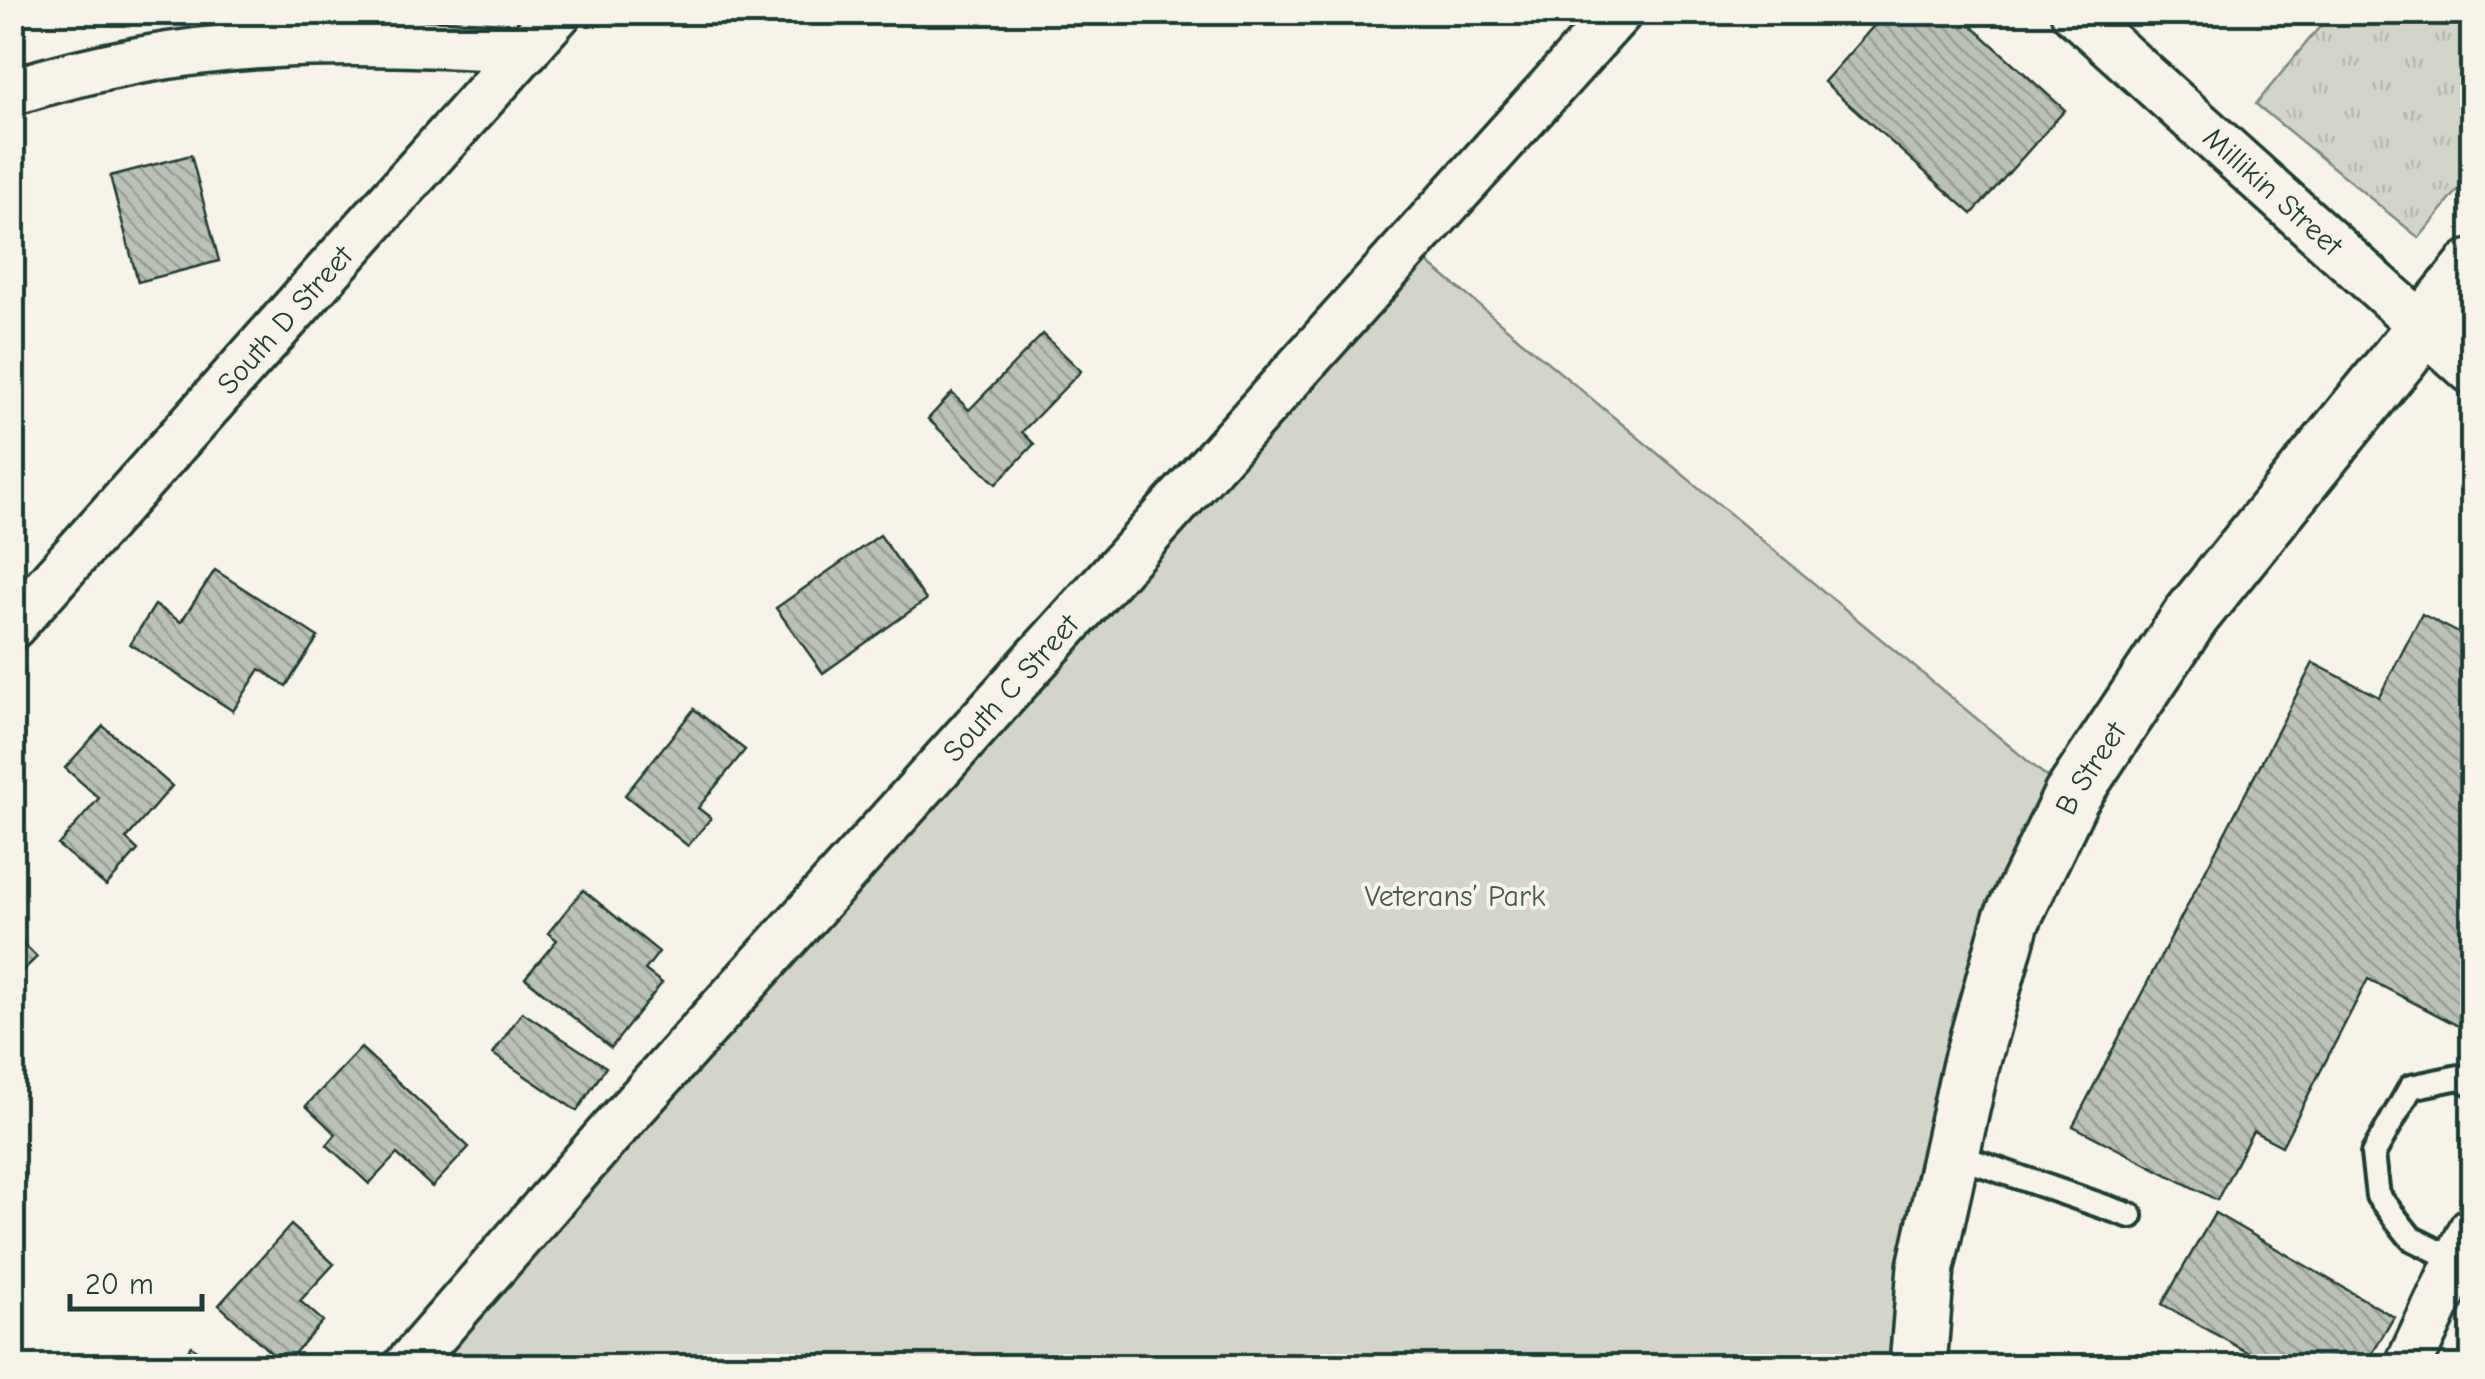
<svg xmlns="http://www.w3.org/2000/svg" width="2485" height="1379" font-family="'Comic Neue',sans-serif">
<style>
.grass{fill:url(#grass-tufts);stroke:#79897f;stroke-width:2.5}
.green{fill:#d3d5ca;stroke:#79897f;stroke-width:2.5}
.building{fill:url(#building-back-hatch);stroke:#1f3d34;stroke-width:2.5}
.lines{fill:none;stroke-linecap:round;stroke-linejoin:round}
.lane-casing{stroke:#1f3d34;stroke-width:30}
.street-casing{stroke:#1f3d34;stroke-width:52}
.secondary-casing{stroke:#1f3d34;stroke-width:62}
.lane{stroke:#f7f3e8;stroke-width:22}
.street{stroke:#f7f3e8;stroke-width:45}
.secondary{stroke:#f7f3e8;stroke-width:55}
.labels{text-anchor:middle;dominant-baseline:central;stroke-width:8;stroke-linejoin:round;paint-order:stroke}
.street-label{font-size:30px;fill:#1f3d34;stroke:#f7f3e8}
.park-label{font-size:30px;fill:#435b52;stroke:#f7f3e8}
</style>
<defs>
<pattern id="grass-tufts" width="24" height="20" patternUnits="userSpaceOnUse" patternTransform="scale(2.5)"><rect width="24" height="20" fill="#d3d5ca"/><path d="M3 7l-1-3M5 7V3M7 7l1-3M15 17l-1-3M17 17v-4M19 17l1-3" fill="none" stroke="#b5b8ae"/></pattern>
<pattern id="building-back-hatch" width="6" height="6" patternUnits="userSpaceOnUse" patternTransform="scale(2.5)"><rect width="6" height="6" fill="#bbc1b6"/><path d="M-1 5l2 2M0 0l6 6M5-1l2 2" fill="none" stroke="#979e95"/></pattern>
</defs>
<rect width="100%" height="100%" fill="#f7f3e8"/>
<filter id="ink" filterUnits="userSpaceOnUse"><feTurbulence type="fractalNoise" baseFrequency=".01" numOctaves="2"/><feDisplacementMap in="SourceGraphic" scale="20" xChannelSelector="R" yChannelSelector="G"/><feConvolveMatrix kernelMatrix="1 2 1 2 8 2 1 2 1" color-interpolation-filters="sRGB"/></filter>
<g filter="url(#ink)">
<path class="grass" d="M2331,13H2472V173L2419,238L2256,104Z"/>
<path class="green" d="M1409,247L2071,797L1918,1366H407Z"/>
<path class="building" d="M1886,12H1956L2065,110L1972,214L1824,82Z
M191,155L219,261L138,282L110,176Z
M1043,334L1081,371L1022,432L1034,444L996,484L928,419L952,393L969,410Z
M880,535L926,600L823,673L776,608Z
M215,570L318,637L286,686L260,669L233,711L130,644L155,605L181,622Z
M2422,614L2472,640V1033L2368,979L2282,1146L2253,1131L2217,1200L2073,1126L2313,663L2379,697Z
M694,709L745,750L698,808L711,818L688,846L625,795Z
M103,726L172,786L126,839L138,850L106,886L58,845L99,798L65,768Z
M583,890L659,952L645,970L662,983L611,1048L525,978L557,940L548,933Z
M12,932L37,957L12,981Z
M522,1012L606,1067L577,1111L493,1054Z
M361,1048L469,1147L432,1187L397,1154L369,1184L327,1145L336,1134L306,1106Z
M2215,1213L2394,1317L2365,1366H2272L2162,1304Z
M291,1225L334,1264L300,1301L323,1321L284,1365L219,1305Z
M191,1346L222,1366H177Z"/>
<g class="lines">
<defs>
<path id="lane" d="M1952,1154L2131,1216
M2457,1261L2411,1238L2378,1196L2373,1154L2411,1087L2459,1077L2472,1084"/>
<g id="street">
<path id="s1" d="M2074,12L2472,371"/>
<path d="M12,92C192,35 342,38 527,49"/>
<path id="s2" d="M12,626L559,12"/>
<path id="s3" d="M407,1366L609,1134L1619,12"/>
<path d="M2408,1366L2472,1230"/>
</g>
<g id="secondary">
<path id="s4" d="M1918,1366L1926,1267L1971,1064L2011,921L2071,797L2191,616L2472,268"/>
</g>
</defs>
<use href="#lane" class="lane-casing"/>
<use href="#street" class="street-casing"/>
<use href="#secondary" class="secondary-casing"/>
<use href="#lane" class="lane"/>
<use href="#street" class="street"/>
<use href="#secondary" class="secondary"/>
</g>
</g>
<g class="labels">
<g class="street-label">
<text stroke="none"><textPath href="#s1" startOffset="268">Millikin Street</textPath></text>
<text stroke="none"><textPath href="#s2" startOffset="410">South D Street</textPath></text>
<text stroke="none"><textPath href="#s3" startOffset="908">South C Street</textPath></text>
<text stroke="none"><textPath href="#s4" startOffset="628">B Street</textPath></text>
</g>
<g class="park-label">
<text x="1455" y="896">Veterans’ Park</text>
</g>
</g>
<rect width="2485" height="1379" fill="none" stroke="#f7f3e8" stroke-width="50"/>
<rect x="25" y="25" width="2435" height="1329" fill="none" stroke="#1f3d34" stroke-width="4" filter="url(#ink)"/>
<path d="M70 1294v15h132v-15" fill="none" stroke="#1f3d34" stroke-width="5"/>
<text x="85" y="1294" font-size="30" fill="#1f3d34" stroke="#f7f3e8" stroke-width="8" paint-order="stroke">20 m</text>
</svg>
